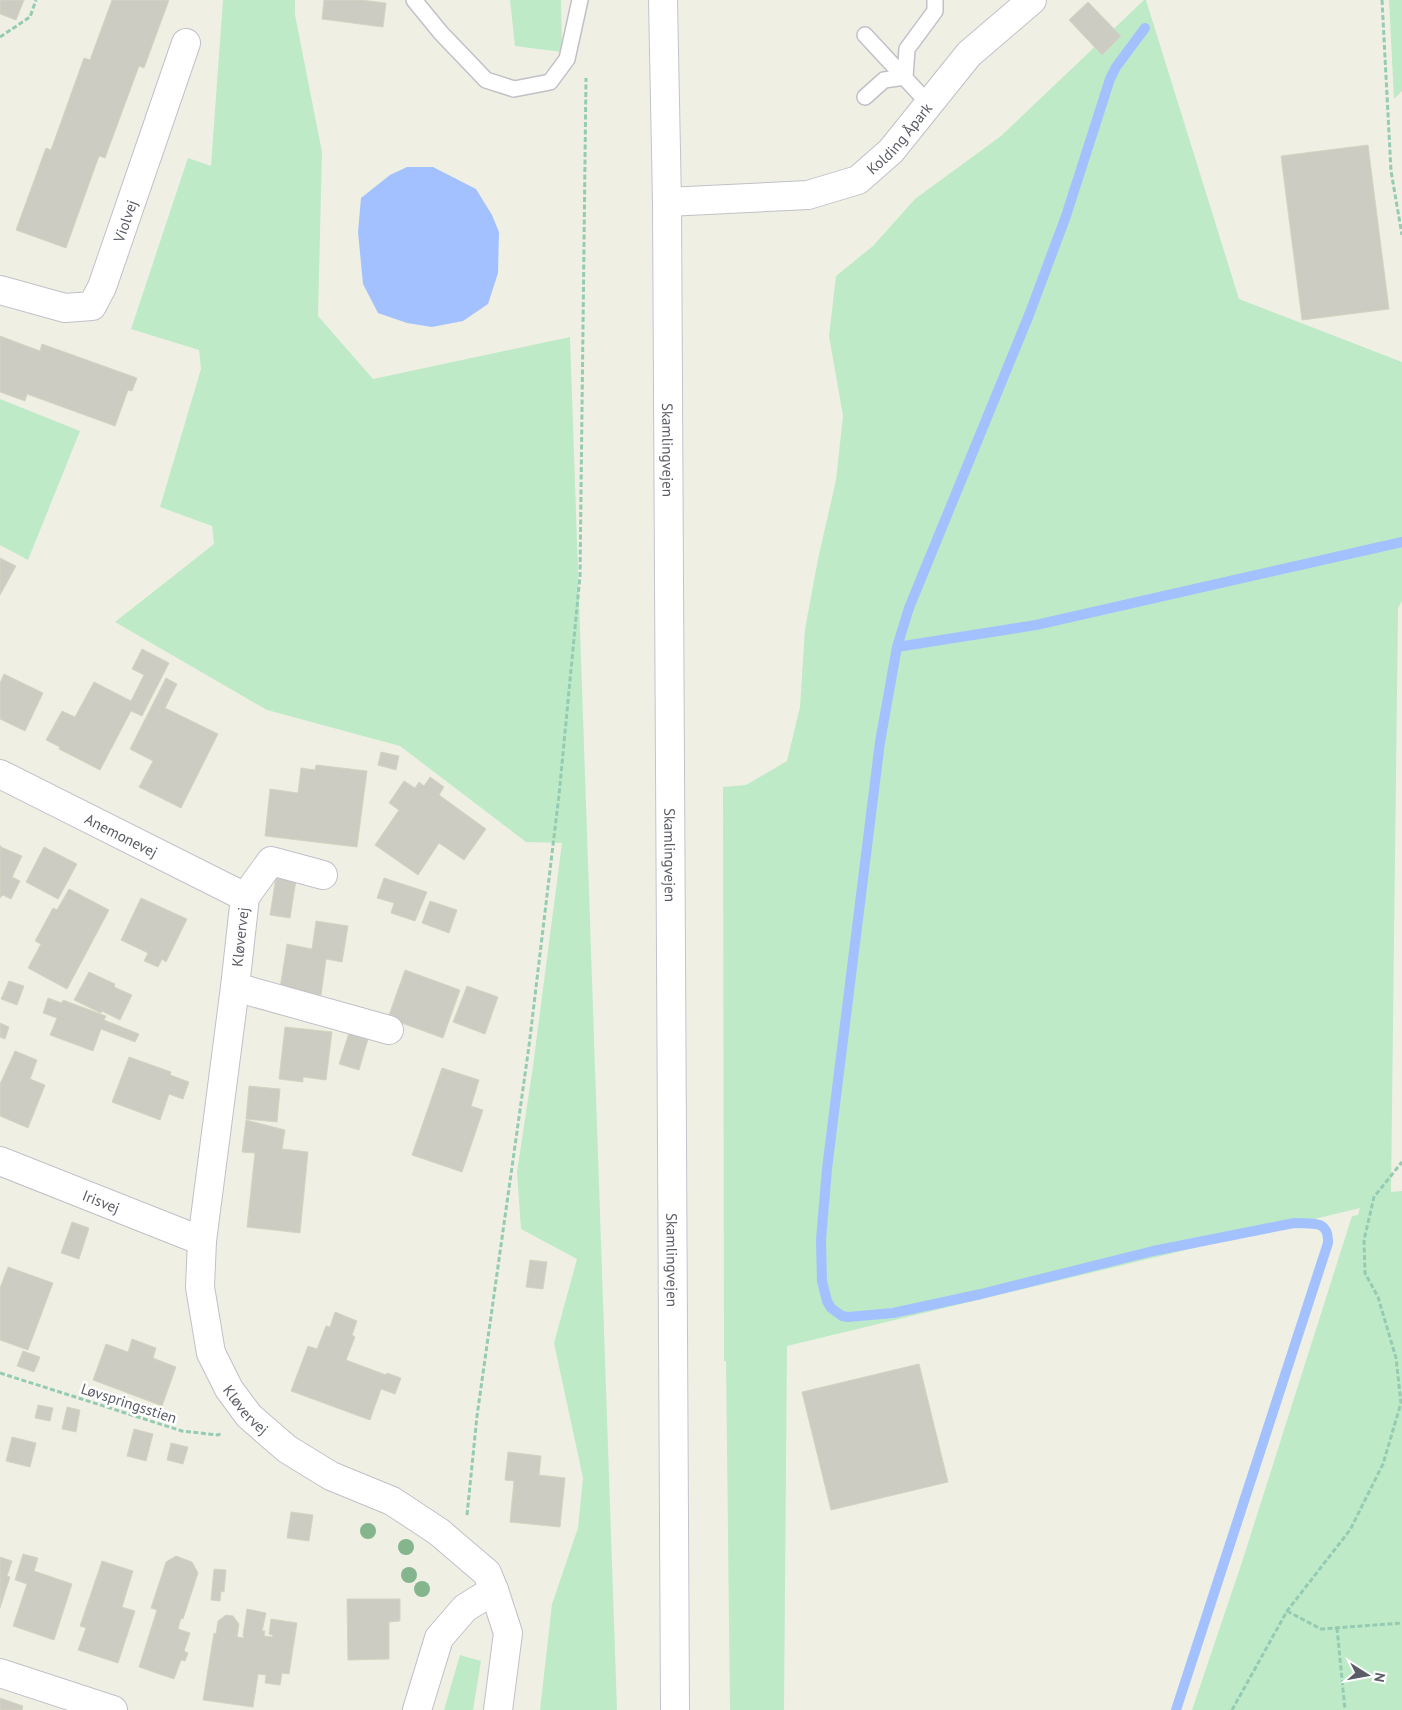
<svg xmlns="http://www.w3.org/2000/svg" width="1402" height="1710" font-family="'PT Sans',sans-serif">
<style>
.green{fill:#beeac8}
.water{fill:#a4c1ff}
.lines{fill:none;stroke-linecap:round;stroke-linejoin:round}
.stream{stroke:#a4c1ff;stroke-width:10}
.building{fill:#cdccc2;stroke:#d5d4c1}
.lane-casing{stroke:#c0c1c8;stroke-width:18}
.street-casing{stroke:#c0c1c8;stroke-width:30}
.secondary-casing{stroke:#c2c4cd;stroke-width:30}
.path{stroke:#95cbb3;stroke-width:3;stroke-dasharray:5 2.5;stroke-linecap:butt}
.lane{stroke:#fff;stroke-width:15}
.street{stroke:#fff;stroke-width:28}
.secondary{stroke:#fff;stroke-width:28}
.tree{fill:#84b58d}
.labels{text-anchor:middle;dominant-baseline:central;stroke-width:5;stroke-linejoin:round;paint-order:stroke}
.street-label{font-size:15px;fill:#5b5d66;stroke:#fff}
</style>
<rect width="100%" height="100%" fill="#eff0e3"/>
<path class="green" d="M223,0H295V15L322,152L318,316L373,379L570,337L617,1710H540L552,1604L578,1528L583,1478L554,1343L577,1259L521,1229L517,1172L533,1066L562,843L526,842L400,746L267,710L115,622L214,544L212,526L160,507L201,369L199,350L131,329L188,158L211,166Z
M510,0H561L562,52L515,46Z
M1144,0H1146L1239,299L1402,362V601L1398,608L1391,1192L1402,1191V1710H1192L1242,1562L1352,1216L1358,1215L1360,1208L787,1346L784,1710H730L726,1361H724L723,787L746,785L787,761L800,707L805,629L818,559L836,480L843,416L829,336L836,276L873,246L915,199L1001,136Z
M1389,0H1402V91L1394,99Z
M0,399L80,431L28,560L0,545Z
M460,1655L481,1661L473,1710H444Z"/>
<path class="water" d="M407,167H433L476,189L492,215L499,232L498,273L488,304L463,321L432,327L407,323L378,313L363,284L358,232L361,198L390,175Z"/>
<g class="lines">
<path class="stream" d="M1145,28L1116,67L1110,79L1066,216L1029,315L909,608L897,647L880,742L827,1169L821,1240L822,1281L827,1301L831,1308L842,1316L848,1317L893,1313L981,1294L1153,1251L1294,1223C1312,1224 1329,1219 1328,1243L1176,1710
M897,647L1036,625L1402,542"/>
</g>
<path class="building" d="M0,0H24L16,20L0,14Z
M112,0H169L144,68L139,66L105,158L99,156L66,248L16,230L46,148L51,150L84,58L90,60Z
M324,0H361L386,3L383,27L322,19Z
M1088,2L1121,36L1102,55L1069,20Z
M1368,145L1389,309L1302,320L1281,156Z
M0,336L40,351L42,344L137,378L132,391L128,390L115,426L27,394L25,401L0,392Z
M0,558L16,566L0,595Z
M142,649L169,663L142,716L131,711L100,770L59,749L60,747L46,740L62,711L75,717L94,682L131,701L144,675L132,669Z
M4,674L43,693L25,731L0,719V683Z
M166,678L177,684L165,708L218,734L181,808L139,787L153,761L130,749Z
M381,752L399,756L396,770L378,765Z
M316,765L367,771L357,847L265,836L270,789L298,793L301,768L315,770Z
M430,777L444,787L439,795L486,829L464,860L439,843L418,875L375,845L399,810L389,803L404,781L415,788L419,782L424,786Z
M0,845L1,847L22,856L12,877L20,881L11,899L3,895L0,898Z
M44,847L77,864L58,899L26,882Z
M276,877L296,880L290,918L270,915Z
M384,878L427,892L415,921L391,913L394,903L377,898Z
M69,889L109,910L67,989L28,968L41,944L35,941L53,908L57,910Z
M141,898L187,919L166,962L162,959L158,967L144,961L148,953L121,940Z
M430,901L457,910L449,933L422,923Z
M316,921L348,926L342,962L326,959L321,995L280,988L287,944L312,949Z
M405,970L460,990L443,1038L388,1018Z
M89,972L115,984L114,987L132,995L120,1020L102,1011L101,1013L74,1000Z
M9,981L24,986L17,1005L1,999Z
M467,986L498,997L485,1034L453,1022Z
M48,998L62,1003L63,1000L106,1016L104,1020L139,1034L135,1042L101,1029L93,1051L50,1035L57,1018L43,1013Z
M0,1023L9,1027L5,1039L0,1037Z
M285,1027L332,1032L326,1080L303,1077V1082L279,1079Z
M349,1033L368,1039L359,1070L339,1064Z
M15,1051L37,1060L30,1079L45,1085L28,1128L0,1116V1084Z
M129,1057L171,1072L170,1075L189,1082L183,1099L169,1094L160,1120L112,1102Z
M442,1068L479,1080L471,1106L483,1110L462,1172L412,1155Z
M249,1086L280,1089L277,1122L246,1119Z
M246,1120L285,1130L282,1149L308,1152L300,1233L247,1227L255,1153L242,1152Z
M72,1222L89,1228L79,1259L61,1253Z
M530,1260L547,1262L543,1289L526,1287Z
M8,1267L53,1283L28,1350L0,1340V1288Z
M335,1312L357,1321L352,1335L355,1337L346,1360L386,1375L387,1373L401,1378L395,1394L381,1389L370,1420L291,1391L308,1346L317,1349L326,1326L330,1327Z
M132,1339L156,1348L153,1358L176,1367L162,1406L93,1380L106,1344L128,1352Z
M23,1351L40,1357L34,1372L17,1366Z
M919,1364L948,1482L831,1510L802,1392Z
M38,1405L53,1408L50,1421L35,1418Z
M67,1407L80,1410L76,1432L62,1429Z
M134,1429L153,1434L146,1461L127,1456Z
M12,1437L36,1443L30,1467L6,1461Z
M171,1443L188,1447L183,1464L167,1460Z
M508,1452L541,1456L539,1475L565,1478L560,1527L510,1522L514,1481L505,1480Z
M291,1512L313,1515L309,1541L287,1538Z
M23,1554L38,1558L34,1571L72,1584L54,1640L13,1626L27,1584L15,1580Z
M176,1556L192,1562L198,1573L183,1619L181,1618L178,1629L190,1633L184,1651L188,1653L185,1661L181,1660L174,1679L139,1667L157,1610L151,1608L166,1562Z
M0,1557L12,1561L7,1576L10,1577L0,1608Z
M102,1561L133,1571L122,1607L135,1611L118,1663L78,1650L86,1628L80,1626Z
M214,1569L226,1570L224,1592L221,1591L220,1601L211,1600Z
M347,1599H400V1621L389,1622V1659L348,1660Z
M247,1609L266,1613L262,1631H265L264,1636L272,1637L273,1635L269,1634L271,1619L297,1623L289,1674L282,1673L280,1685L265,1683L266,1675L258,1674L253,1707L203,1700L214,1633L216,1634L218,1621L226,1615L233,1616L239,1624L237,1637L244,1638L243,1635Z
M0,1698L23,1706L22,1710H0Z"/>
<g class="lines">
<defs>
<path id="lane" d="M414,0L441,33L486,80L514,89L550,82L567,59L580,0
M865,35L929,104
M905,77L907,49L935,11V0
M865,97L884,80L905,77"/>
<g id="street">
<path id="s1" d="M667,202L808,195L858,180L891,151L969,54L1032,0"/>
<path id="s2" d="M0,290L65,308L92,306L102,287L186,43"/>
<path id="s3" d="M0,774L245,897"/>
<path id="s4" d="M323,875L271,861L245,897L235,987L202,1241L200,1287L211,1353L229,1389L249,1416L287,1449L331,1476L392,1501L439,1532L487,1573L494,1590L508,1633L498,1710"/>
<path d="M235,987L389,1030"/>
<path id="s5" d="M0,1161L202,1241"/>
<path d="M0,1673L113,1710"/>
<path d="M417,1710L439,1638L465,1608L494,1590"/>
</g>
<g id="secondary">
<path id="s6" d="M663,0L667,202L675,1710"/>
</g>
</defs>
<use href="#lane" class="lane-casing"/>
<use href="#street" class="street-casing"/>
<use href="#secondary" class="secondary-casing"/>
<path class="path" d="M1382,0L1391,171L1402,235
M0,37L30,17L36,0
M0,1373L182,1431L218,1435L222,1433
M467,1515L477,1416L529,1046L559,795L580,576L586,78
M1287,1611L1321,1629L1402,1623
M1337,1628L1345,1710
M1232,1710L1287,1611L1350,1530L1383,1464L1401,1403L1396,1358L1378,1297L1365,1273L1364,1240L1374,1197L1402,1162"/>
<use href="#lane" class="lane"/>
<use href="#street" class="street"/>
<use href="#secondary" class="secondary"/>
</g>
<g class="tree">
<circle cx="368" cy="1531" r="8"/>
<circle cx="406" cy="1547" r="8"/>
<circle cx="409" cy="1575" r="8"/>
<circle cx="422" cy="1589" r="8"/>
</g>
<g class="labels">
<g class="street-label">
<text stroke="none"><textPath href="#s1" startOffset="252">Kolding Åpark</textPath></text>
<text stroke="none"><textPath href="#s2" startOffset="186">Violvej</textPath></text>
<text stroke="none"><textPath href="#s6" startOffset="450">Skamlingvejen</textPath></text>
<text stroke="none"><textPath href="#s3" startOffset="136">Anemonevej</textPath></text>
<text stroke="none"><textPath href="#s6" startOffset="855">Skamlingvejen</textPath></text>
<text transform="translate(240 937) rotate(-84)">Kløvervej</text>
<text stroke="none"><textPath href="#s5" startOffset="109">Irisvej</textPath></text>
<text stroke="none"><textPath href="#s6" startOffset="1260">Skamlingvejen</textPath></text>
<text transform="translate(129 1403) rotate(18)">Løvspringsstien</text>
<text stroke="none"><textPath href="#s4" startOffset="625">Kløvervej</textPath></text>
</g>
</g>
<g transform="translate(1367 1675) rotate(101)" stroke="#ffffff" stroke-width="4" paint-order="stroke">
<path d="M0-4L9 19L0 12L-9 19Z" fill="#5b5d66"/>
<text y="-8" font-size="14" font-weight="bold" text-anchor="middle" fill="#5b5d66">N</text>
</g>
</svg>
